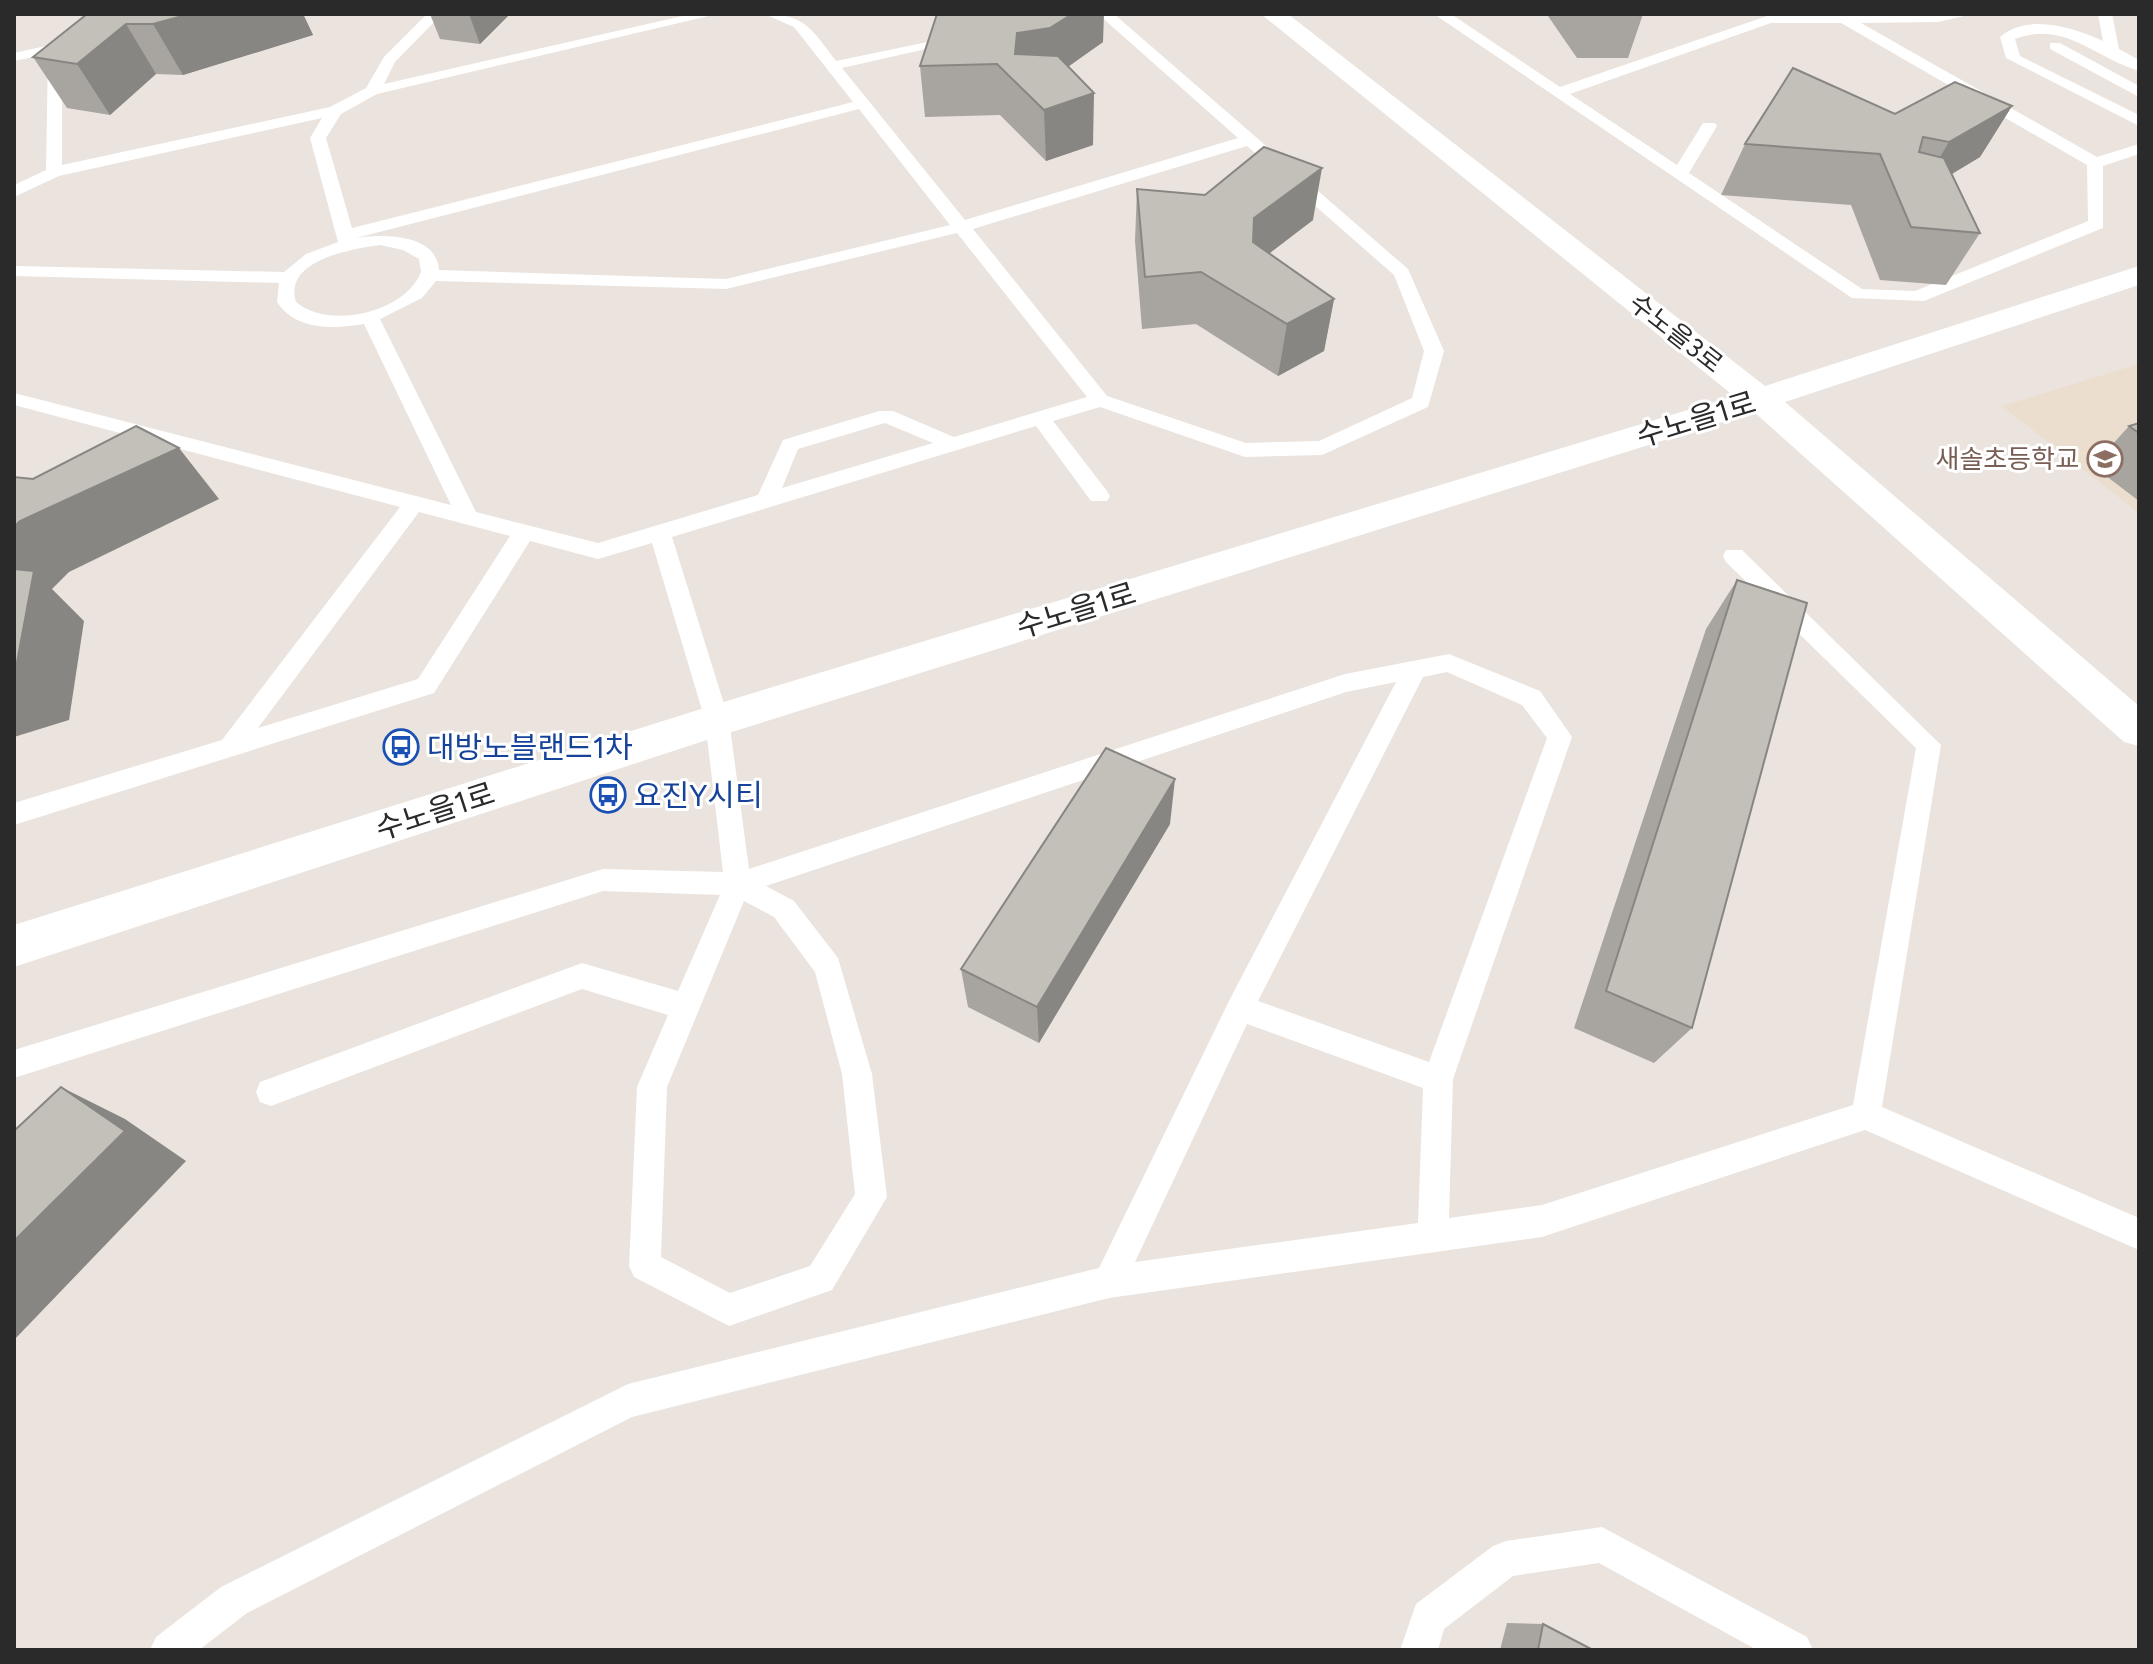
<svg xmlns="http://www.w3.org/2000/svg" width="2153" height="1664" font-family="Figtree,'Noto Sans KR',sans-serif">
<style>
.education{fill:#ebdece}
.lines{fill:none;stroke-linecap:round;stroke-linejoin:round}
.service{fill:#fff;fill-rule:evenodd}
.tertiary{fill:#fff;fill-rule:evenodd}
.wall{fill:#a8a49f}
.shaded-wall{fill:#888682}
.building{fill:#c3bfb9;stroke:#888682;stroke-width:2}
.labels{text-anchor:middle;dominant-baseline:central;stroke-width:6;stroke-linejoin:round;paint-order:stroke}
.far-street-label{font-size:26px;fill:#2a2a2a;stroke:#fff}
.far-education-label{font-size:26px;fill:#785e54;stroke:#fff;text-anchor:end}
.street-label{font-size:30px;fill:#2a2a2a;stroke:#fff}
.transit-label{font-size:30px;fill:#164399;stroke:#fff;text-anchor:start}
</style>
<rect width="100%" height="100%" fill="#ebe3dd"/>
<path class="education" d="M2139,364V513L2002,406Z"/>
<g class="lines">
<path class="service" d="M427,14H442L395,62L384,84L691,14H717L377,94L341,114L326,138L352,228L853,102L794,27L764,14C806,14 812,30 836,61L966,34V40L842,68L965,220L1238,138L1098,14H1114L1408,269L1444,351L1428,407L1322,455L1245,457L1100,407L1053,421L1107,491L1110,496L1107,501H1091L1036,426L672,537L729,720L749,869L1345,674L1449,654L1540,691L1572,737L1453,1079L1449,1218L1542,1205L1853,1105L1916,748L1726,562L1723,556L1726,550H1742L1941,745L1882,1107L2139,1218V1250L1865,1130L1542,1237L1109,1298L632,1417L247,1613L199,1650H150L156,1637L221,1587L628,1384L1099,1268L1230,999L1396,682L1346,692L766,886L794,901L838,958L872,1074L887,1197L832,1290L729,1326L634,1277L629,1266L637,1087L668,1015L582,989L271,1106L260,1102L256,1092L260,1082L271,1078L582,963L678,991L720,895L603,891L14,1078V1050L603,869L723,872L705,720L652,543L598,559L530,541L434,693L14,825V803L222,740L400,507L14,405V393L451,505L364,324C334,329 296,331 277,302L279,283L14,276V266L284,272L306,254L338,242L310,138L322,118L59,176L14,197V185L46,170L48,54L14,61V53L73,40L80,44L59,52L62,55V165L330,107L366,88L384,57ZM859,109L950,225L726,279L439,270C437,233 381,234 356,238ZM1247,146L1394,275L1424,351L1412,398L1319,441L1246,443L1107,396L973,229ZM957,233L1087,397L954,437L893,411H879L783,440L758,495L598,543L476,512L380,319L422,298L436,281L726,289ZM380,245L403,250L419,259L421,272C405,313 329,330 296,302C283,260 352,249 380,245ZM885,423L933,443L782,488L798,449ZM419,512L510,536L418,679L258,728ZM1447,672L1522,705L1547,738L1429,1062L1258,1001L1423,677ZM744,901L774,917L815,972L842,1074L855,1194L810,1266L730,1293L661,1257L667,1087ZM1247,1024L1423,1088L1418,1223L1135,1262Z
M1434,14H1451L1560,87L1770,15L1973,14L1938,22L1861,23L2097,157L2139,144V154L2103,166V228L1924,301L1852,298ZM1771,23H1841L2087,165L2088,221L1915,291L1862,289L1689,173L1717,126L1715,123H1703L1677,165L1570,94Z
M2098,14H2112L2119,49L2139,60V71C2095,58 2064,20 2015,39L2020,56L2139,115V126L2006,58L2000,37C2027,13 2073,27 2103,41Z
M2050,43H2060L2139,86V97L2050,49Z
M1602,1527L1807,1637L1813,1650H1757L1599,1563L1513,1576L1444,1629L1438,1650H1400L1416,1604L1493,1546L1506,1541Z"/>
<path class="tertiary" d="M1261,14H1288L1765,386L2139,266V285L1785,402L2139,706V746L2124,742L1754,412L719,736L14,967V925L717,704L1734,396Z"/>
</g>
<path class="wall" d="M87,14H303L313,35L183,75L156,74L110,115L67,108L33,57Z
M430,14H510L480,44L440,39Z
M1452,14H1643L1628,58H1577L1548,16L1452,15Z
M1103,42L1068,66L1093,145L1046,161L1000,115L925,117L920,66Z
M2012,106L1980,157L1952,174L1980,233L1946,285L1880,280L1851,205L1721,195L1745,144L1895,114Z
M1137,189L1313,220L1269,253L1334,299L1324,351L1278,376L1196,324L1142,329L1135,241Z
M2139,423V501L2093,466L2129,426Z
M1737,580L1692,1028L1654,1063L1574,1028L1706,629Z
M1170,824L1039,1043L968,1007L961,969Z
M1507,1623L1543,1624L1593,1650H1500Z"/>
<path class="shaded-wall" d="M190,14H303L313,35L183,75L153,24Z
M469,14H510L480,44Z
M1072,14H1104L1103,42L1051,79L1015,54L1017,33Z
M126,24L156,74L110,115L77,64Z
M1094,93L1093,145L1046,161L1044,110Z
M2012,106L1980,157L1918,194L1949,142Z
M1322,168L1313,220L1248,270L1254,218Z
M1334,299L1324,351L1278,376L1287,324Z
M179,448L219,499L69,572L52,589L84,621L69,720L14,737V527L20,521Z
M1175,779L1170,824L1039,1043L1037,1007Z
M61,1087L125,1119L186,1161L14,1340V1241Z"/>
<path class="building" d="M87,14H190L153,24H126L77,64L33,57Z
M937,14H1072L1050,28L1017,33L1015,54L1058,56L1094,93L1044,110L997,64L920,66Z
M1793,68L1895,114L1955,82L2012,106L1949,142L1923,137L1919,152L1944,158L1980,233L1911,227L1880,154L1745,144Z
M1264,147L1322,168L1254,218L1253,242L1334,299L1287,324L1201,272L1145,277L1137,189L1205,195Z
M2139,423V433L2129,426Z
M136,426L179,448L20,521L14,527V477L33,479Z
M14,569L34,571L15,673H14Z
M1737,580L1807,603L1692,1028L1606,991Z
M1106,748L1175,779L1037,1007L961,969Z
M61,1087L125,1131L14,1241V1131Z
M1543,1624L1593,1650H1538Z"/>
<defs>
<symbol id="school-ring" viewBox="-11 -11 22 22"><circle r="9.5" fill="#fff" stroke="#8d6e63" stroke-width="1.5"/><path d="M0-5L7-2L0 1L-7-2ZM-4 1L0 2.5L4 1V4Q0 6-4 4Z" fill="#8d6e63"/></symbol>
<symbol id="bus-ring" viewBox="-11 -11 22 22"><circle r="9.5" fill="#fff" stroke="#1a4fb4" stroke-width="1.5"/><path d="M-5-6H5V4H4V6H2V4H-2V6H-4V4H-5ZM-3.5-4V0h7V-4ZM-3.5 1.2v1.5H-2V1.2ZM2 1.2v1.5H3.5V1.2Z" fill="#1a4fb4"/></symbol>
</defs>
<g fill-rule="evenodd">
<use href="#school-ring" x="2085" y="439" width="40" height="40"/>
<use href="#bus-ring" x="381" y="727" width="40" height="40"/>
<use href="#bus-ring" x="588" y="775" width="40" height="40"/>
</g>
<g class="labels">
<g class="far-street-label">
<text transform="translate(1676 333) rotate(38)">수노을3로</text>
</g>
<g class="far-education-label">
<text x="2079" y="459">새솔초등학교</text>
</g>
<g class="street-label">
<text transform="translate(1696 419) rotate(-17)">수노을1로</text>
<text transform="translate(1076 610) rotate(-17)">수노을1로</text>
<text transform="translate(435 811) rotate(-18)">수노을1로</text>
</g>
<g class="transit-label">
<text x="427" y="747">대방노블랜드1차</text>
<text x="634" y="795">요진Y시티</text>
</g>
</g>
<rect width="2153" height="1664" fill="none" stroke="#2a2a2a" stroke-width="32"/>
</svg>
